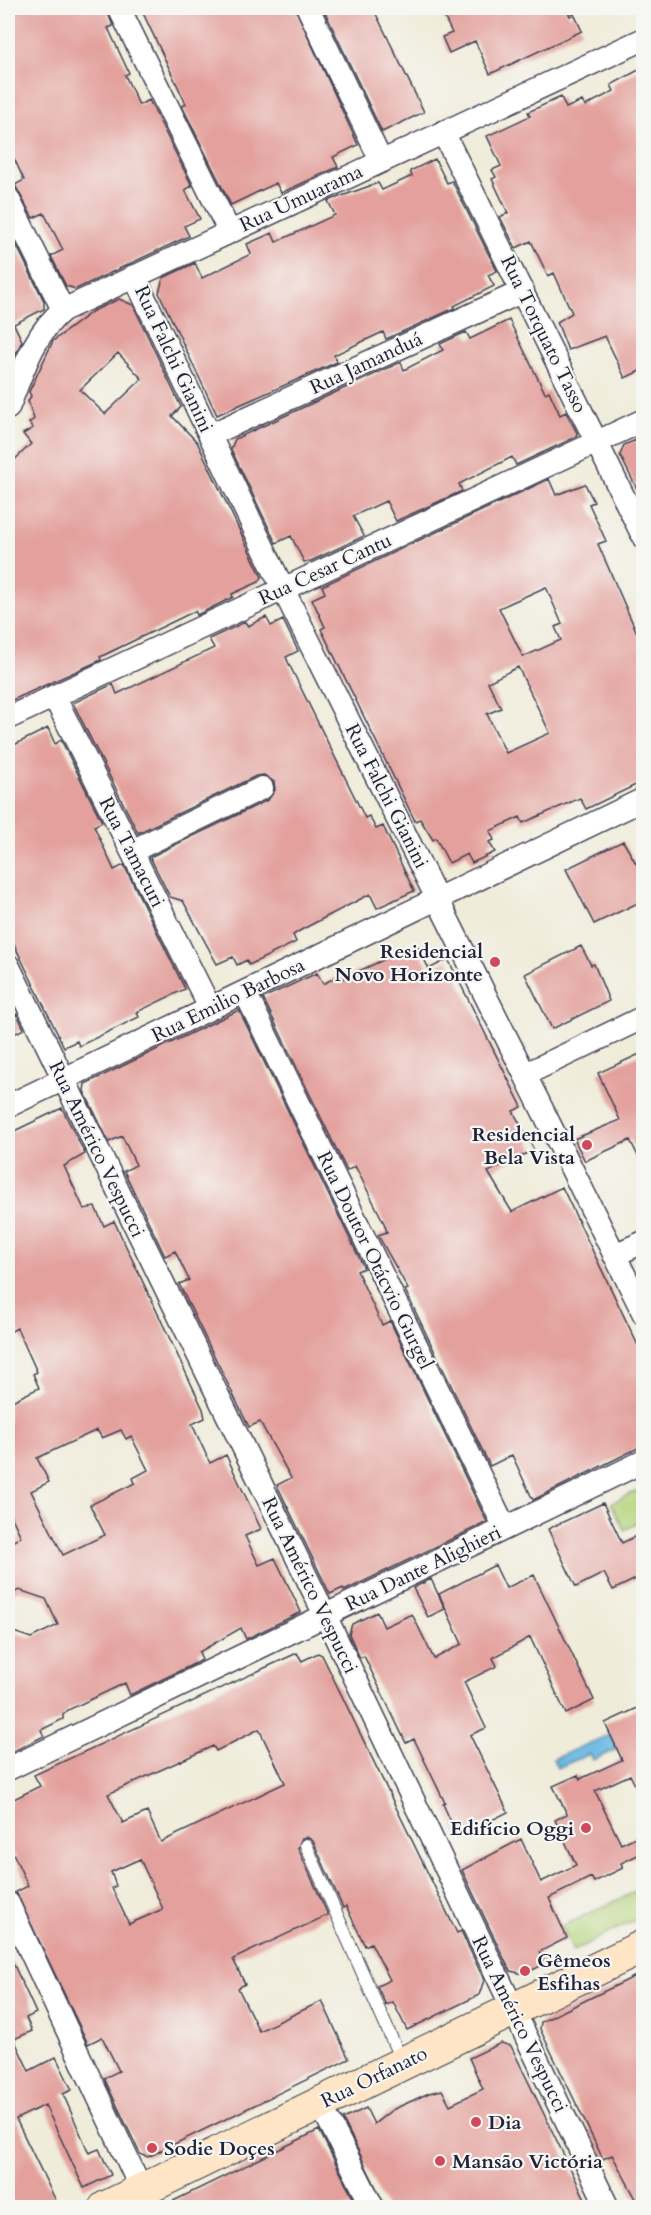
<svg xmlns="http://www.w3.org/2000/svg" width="651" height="2215" font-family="Cardo,serif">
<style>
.green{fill:#b5d47c;stroke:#6c7b5c;stroke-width:1.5}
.water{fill:#6ab9e4;stroke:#466e90;stroke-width:1.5}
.building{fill:#e3a09c;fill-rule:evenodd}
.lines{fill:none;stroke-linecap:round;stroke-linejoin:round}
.lane-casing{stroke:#414053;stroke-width:14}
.street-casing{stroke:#414053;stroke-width:25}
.secondary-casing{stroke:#414053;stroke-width:35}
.lane{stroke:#fff;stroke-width:12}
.street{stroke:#fff;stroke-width:22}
.secondary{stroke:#fde5c5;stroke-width:33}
.poi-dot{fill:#d1495b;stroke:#f6f6f2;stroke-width:2}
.labels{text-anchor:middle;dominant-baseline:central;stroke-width:4.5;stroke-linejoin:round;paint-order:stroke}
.street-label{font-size:20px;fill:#22223b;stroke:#f6f6f2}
.poi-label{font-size:20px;font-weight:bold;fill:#22223b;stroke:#f6f6f2;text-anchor:start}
</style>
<rect width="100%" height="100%" fill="#f6f6f2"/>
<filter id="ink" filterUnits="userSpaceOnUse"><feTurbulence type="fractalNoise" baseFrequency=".0167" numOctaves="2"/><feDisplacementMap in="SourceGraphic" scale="12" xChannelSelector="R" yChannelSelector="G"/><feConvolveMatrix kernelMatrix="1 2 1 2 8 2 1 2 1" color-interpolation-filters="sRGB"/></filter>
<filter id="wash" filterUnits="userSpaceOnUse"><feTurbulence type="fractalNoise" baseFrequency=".008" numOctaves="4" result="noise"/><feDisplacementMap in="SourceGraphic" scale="24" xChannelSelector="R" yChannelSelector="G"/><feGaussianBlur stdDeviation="1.35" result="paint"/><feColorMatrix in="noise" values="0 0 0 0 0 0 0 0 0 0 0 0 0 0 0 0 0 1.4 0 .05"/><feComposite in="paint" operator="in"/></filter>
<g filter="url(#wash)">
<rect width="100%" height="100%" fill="#f0ecda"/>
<path class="green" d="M643,1488V1521L624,1530L611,1503Z
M643,1888V1916L573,1951L562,1926Z"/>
<path class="water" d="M611,1734L617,1749L593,1760L590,1754L557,1768L553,1759Z"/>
<g id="blocks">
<path class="building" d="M8,8H106L113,26L108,28L129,73L125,75L139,105L149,100L192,186L185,190L200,219L184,226L189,236L76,289L66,286L51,256L63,250L44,213L33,218L15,185L24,180L8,145Z
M134,8H295L358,145L333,157L338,167L281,193L276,183L231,205L182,106L186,104L142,11L137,14Z
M323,8H373L424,112L382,132Z
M440,8H566L570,16L574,14L582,31L490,74L475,41L449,53L442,37L452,33Z
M644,67V369L625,378L605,336L568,350L557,322L572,313L554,273L548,276L531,241L516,248L500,217L508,213L492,179L496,177L492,170L501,166L487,136L530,116L528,112L561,97L566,108L582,101L585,106L614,91L611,85Z
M435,159L447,183L452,181L497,271L488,275L494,286L454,306L455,308L386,339L383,332L368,339L334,355L337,362L217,415L159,293L163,278L195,263L202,278L251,254L247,244L272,233L276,242L335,215L328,201L378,183L382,190L412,176L410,171Z
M8,228L44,301V309L14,324L22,341L13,359L8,348Z
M119,299L133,305L181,407L172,416L197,442L262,577L259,582L232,594L233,597L197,615L195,611L100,657L101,660L8,702V466L31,444L23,434L33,428L29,423L34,419L28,401L31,396L29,392L53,341L93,311ZM118,353L142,379L105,414L80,390Z
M509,320L545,393L549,391L560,415L566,412L577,433L576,437L516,465L512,457L459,484L462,491L396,521L386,501L353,516L364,536L311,561L304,562L291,536L276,543L231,449L235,439L401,362L404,370L443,350L440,344L466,332L470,339Z
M636,440L644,457V503L620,455L624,445Z
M549,479L556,495L585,484L594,502L589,504L606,541L598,544L644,649V781L586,809L580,798L523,823L520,817L490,831L494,840L489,842L495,852L472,863L467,854L449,863L436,838L433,840L420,819L415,821L321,629L325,627L312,599L325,593L322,586ZM546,587L562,624L555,627L561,640L523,657L499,608ZM518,667L550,733L506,753L487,714L501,708L488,682Z
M266,617L271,626L283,620L298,651L286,657L289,664L365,818L369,816L376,829L383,826L414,891L377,908L370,894L301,930L293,935L296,942L249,965L247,960L237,965L233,957L217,964L183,901L170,897L150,857L268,800L275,790L274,782L264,775L256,776L138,833L73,703L113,684L117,694L214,648L209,639L245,622L248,626Z
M48,728L55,744L61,740L102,822L94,826L114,870L124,865L185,989L137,1012L139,1017L79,1046L77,1041L64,1047L8,932V913L13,910L8,900V748Z
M623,841L644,877V900L594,924L566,869Z
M581,946L591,965L594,964L609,1001L552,1029L525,974Z
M411,947L412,950L418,947L429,969L448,959L522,1107L513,1111L534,1150L488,1172L512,1212L562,1187L644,1358V1445L533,1500L512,1455L490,1466L405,1290L408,1289L378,1235L387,1232L384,1223L355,1166L347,1171L263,998L317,973L323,984L340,975L342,979Z
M239,1010L364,1268L357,1271L382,1325L390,1321L487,1522L344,1591L343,1588L330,1594L277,1485L291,1478L260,1422L249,1427L179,1284L189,1280L175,1251L165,1256L124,1171L136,1165L122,1136L109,1142L84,1091L85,1084Z
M17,1014L24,1029L8,1037V1018Z
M644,1052V1168L630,1140L585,1161L574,1139L620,1120L598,1073Z
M62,1108L85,1154L64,1166L84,1209L95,1207L104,1226L114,1221L203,1409L205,1418L192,1424L210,1463L226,1455L261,1529L245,1536L259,1565L275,1558L301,1612L246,1639L241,1628L199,1652L202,1660L130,1695L125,1683L68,1710L63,1715V1719L41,1730L44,1736L8,1754V1630L31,1638L58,1625L46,1599L19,1590L8,1596V1544L21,1537L8,1509V1403L39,1388L33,1374L37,1372L17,1328L8,1333V1134ZM97,1430L102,1438L121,1430L126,1439L131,1436L148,1470L133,1478L135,1483L90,1505L105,1535L63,1555L31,1491L49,1482L37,1458Z
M603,1503L622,1543L644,1532V1575L613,1590L604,1573L576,1587L548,1529Z
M495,1565L506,1588L534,1575L594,1700L566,1714L530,1637L493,1658L497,1666L464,1682L486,1728L470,1735L508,1812L458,1837L443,1804L445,1803L414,1739L406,1743L364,1656L360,1658L349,1634L352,1624L377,1612L384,1627L412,1614L434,1659L462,1644L439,1594Z
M431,1579L445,1609L428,1617L413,1588Z
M297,1653L302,1661L318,1653L322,1655L457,1933L461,1931L484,1980L479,1995L407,2030L393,2002L386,2005L377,1986L390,1980L371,1943L365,1946L346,1906L343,1908L313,1841L307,1837L302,1838L298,1848L328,1915L233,1959L245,1984L238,1988L259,2031L322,2001L349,2059L148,2157L140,2154L104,2078L119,2071L102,2037L88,2044L16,1892L28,1886L13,1853L8,1856V1802L40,1786L34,1775ZM259,1729L285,1783L161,1842L147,1812L123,1823L108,1794L213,1746L216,1751ZM140,1859L163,1909L129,1924L112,1888L116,1886L111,1872Z
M644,1705V1803L630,1775L595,1791L621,1844L644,1833V1852L621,1863L623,1868L594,1882L591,1877L549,1898L567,1938L539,1952L545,1964L524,1974L510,1971L462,1870L521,1839L541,1882L576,1865L555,1820L567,1814L553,1786L578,1775L580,1779L622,1760L605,1723Z
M8,1952L36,2013L26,2018L32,2031L14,2039L29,2071L56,2057L72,2090L63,2094L89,2153L99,2149L111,2175L84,2188L45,2105L16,2119L56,2201L44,2208H8Z
M644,1972V2208H641L612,2155L603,2159L540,2029L541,2022Z
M501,2043L511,2046L587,2203L579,2208H426L423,2202L411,2208H386L343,2119L366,2108L374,2124L392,2110L429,2093L442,2090L450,2105L483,2089L469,2058Z
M319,2130L358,2208H163V2206Z"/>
</g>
</g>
<g filter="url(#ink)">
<use href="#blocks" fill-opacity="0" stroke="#414053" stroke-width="1.5"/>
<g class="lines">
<defs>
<path id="lane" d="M306,1845L402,2062"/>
<path id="street" d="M119,8L229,231
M308,8L381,161
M443,132L644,538
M8,198L63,310
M134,276L283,589L644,1314
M8,408C22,374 33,334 63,310L644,39
M210,435L523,291
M54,696L210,1008
M8,718L644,420
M132,851L262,788
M8,965L325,1615L608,2208
M245,992L505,1528
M526,1074L644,1017
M8,1106L644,799
M614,1255L644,1242
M8,1769L644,1461
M8,1903L150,2208
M320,2103L373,2208"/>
<path id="secondary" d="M105,2208L644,1946"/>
</defs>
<use href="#lane" class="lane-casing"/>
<use href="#street" class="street-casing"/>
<use href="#secondary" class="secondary-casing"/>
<use href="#lane" class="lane"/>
<use href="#street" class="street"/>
<use href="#secondary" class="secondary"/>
</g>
</g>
<g class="poi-dot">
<circle cx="495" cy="962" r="6"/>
<circle cx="587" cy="1145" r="6"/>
<circle cx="586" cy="1828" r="6"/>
<circle cx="525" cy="1971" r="6"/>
<circle cx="476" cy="2122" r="6"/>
<circle cx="152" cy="2148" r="6"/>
<circle cx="440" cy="2161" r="6"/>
</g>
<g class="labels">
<g class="street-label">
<text transform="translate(301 198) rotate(-25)">Rua Umuarama</text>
<text transform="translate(544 334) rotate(64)">Rua Torquato Tasso</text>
<text transform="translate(174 359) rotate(65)">Rua Falchi Gianini</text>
<text transform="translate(366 363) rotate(-25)">Rua Jamanduá</text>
<text transform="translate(325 569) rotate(-25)">Rua Cesar Cantu</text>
<text transform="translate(387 796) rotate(63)">Rua Falchi Gianini</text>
<text transform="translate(132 852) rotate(63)">Rua Tamacuri</text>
<text transform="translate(228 1000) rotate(-26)">Rua Emilio Barbosa</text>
<text transform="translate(97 1149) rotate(64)">Rua Américo Vespucci</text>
<text transform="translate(375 1260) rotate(64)">Rua Doutor Otácvio Gurgel</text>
<text transform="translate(423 1568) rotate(-26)">Rua Dante Alighieri</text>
<text transform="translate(310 1585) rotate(64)">Rua Américo Vespucci</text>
<text transform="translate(520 2024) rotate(64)">Rua Américo Vespucci</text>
<text transform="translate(374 2077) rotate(-26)">Rua Orfanato</text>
</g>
<g class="poi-label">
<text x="483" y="951" text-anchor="end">Residencial<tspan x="483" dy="23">Novo Horizonte</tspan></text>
<text x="575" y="1134" text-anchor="end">Residencial<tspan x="575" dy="23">Bela Vista</tspan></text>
<text x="574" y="1828" text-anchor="end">Edifício Oggi</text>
<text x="537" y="1960">Gêmeos<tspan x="537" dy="23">Esfihas</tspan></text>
<text x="488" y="2122">Dia</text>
<text x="164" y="2148">Sodie Doçes</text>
<text x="452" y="2161">Mansão Victória</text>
</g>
</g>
<rect width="651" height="2215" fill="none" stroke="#f6f6f2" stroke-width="30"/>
</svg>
